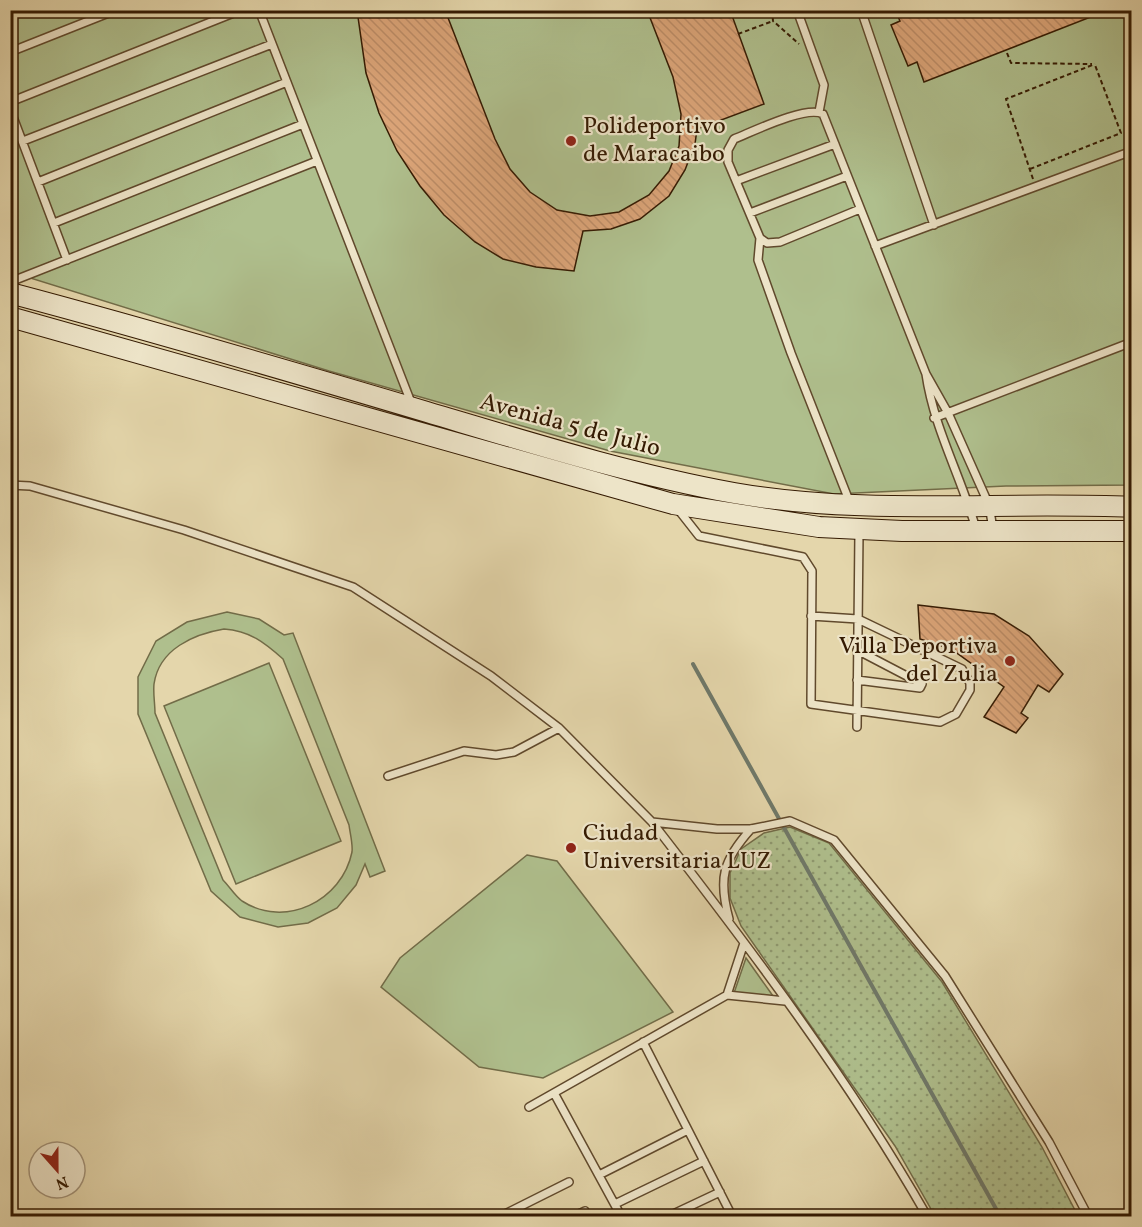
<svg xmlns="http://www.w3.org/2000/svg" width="1142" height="1227" font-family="Vollkorn,serif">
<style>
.grass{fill:url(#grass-dots);stroke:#726c48;stroke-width:1.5}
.garden{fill:#afbf8d;stroke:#726c48;stroke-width:1.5;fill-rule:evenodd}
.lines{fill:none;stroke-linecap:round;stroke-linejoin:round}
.stream{stroke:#6f796a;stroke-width:4}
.building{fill:url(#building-back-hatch);stroke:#341a02;stroke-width:1.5}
.service-casing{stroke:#60492c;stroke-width:10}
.secondary-casing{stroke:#341a02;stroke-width:22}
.path{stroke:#341a02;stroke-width:2;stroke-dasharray:4.5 3;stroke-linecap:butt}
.service{stroke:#ede4c8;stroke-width:7}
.secondary{stroke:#ede4c8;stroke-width:20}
.poi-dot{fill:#8f2418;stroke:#ede4c8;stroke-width:2}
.labels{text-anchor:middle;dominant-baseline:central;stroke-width:4.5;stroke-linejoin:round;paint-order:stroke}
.poi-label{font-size:24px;fill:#341a02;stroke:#ede4c8;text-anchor:start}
.street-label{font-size:24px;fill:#341a02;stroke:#ede4c8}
</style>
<defs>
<pattern id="grass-dots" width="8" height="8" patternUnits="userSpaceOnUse" patternTransform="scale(1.5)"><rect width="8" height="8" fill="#afbf8d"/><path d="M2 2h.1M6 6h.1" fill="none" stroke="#8f9a71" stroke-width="1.8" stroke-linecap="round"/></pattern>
<pattern id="building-back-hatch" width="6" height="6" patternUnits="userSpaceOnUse" patternTransform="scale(1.5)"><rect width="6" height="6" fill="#dca579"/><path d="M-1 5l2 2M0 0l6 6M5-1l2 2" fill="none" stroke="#bd8d67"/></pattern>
</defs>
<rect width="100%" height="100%" fill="#e4d6ab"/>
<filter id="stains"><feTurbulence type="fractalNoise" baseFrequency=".00333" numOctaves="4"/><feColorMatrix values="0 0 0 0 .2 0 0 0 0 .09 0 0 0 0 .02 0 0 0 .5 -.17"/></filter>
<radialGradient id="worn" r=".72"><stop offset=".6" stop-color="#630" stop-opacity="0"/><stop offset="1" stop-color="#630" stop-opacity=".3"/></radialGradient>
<path class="grass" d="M790,827L829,843L942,982L1042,1147L1078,1216H935L895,1146L741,926L730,898V873L741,849L764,833Z"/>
<path class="garden" d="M10,11H1131V485L1006,486L834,494L610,451L329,371L11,272Z
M227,612L259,619L284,635L293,633L385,871L370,877L365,864L356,885L337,908L308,923L278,927L240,917L211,891L138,714V677L156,641L187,622ZM224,629C250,631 264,642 283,659L349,825C350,833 353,844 352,852C342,901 285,929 242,901C235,896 229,886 223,880L155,713C155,704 153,693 154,684C159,649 194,634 224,629Z
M269,663L341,841L236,884L164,706Z
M527,855L557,861L673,1012L543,1078L479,1067L381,987L400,958Z
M746,958L773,996L734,993Z"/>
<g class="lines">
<path class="stream" d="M693,664L1000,1216"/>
</g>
<path class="building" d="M357,10H445L495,139L510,169L530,192L557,210L590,216L619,212L649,195L669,171L679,146L681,114L673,77L647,10H730L764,104L697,129L695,144L685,170L669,196L640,219L611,229L583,231L574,271L536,267L503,259L475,242L444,215L420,186L397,151L379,113L366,73Z
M895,10H1106V11L924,82L917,62L908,66L891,25L900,21Z
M918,605L994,614L1029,636L1063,674L1049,692L1038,685L1021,713L1028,718L1016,733L984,717L1004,687L951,649L920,639Z"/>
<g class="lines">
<defs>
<path id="service" d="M259,10L412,405
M797,10L824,85L819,112
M861,10L934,225
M10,11L11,10
M10,52L116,10
M10,102L241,10
M10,109L67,260
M23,141L272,44
M736,181L835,144
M38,182L287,82
M860,209L780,242L767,243L760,238L728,162V150L734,139C752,132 806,105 823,114L926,374
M750,213L847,176
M54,223L303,124
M760,238L758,260L791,353L850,503
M875,246L1132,151
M10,282L317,161
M934,418L1132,342
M10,485L30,486L184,530L353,587L491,676L559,728L652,822L717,829H751L790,821L834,840L945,976L1049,1142L1088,1216
M677,508L699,536L803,557L812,571L811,704L940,722L956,714L970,690V683L962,669L858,619L811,616
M976,529C961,476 934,429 926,374L948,413L989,505L993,529
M857,680L920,688L922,684L857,650
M857,727L859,532
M388,776L464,751L496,755L514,752L559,728
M652,822C750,948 848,1078 927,1216
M729,919C718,878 723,860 751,829
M727,995L744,943
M643,1042L732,1216
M554,1093L621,1216
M529,1107L727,995L785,1001
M599,1175L688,1130
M615,1204L704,1161
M501,1216L569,1182
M574,1216L585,1211
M669,1216L720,1192"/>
<path id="secondary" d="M10,293C150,330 289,371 427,412C528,442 630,474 734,493C865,516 999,501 1132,507
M10,317L673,504L819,527L902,531H1132"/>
</defs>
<use href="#service" class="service-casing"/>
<use href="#secondary" class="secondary-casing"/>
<path class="path" d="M772,10L773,21L799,44
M738,34L773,21
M1007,53L1011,63L1092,64
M1030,169L1121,133L1095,65
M1033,179L1006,99L1095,64"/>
<use href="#service" class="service"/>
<use href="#secondary" class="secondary"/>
</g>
<g class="poi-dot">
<circle cx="571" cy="141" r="6"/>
<circle cx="1010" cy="661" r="6"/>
<circle cx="571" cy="848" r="6"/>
</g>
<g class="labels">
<g class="poi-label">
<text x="583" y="127">Polideportivo<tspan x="583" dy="28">de Maracaibo</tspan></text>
<text x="998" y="647" text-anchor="end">Villa Deportiva<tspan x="998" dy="28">del Zulia</tspan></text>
<text x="583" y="834">Ciudad<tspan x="583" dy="28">Universitaria LUZ</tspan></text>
</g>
<g class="street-label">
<text transform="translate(570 426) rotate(15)">Avenida 5 de Julio</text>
</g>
</g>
<rect width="1142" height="1227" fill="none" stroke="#e4d6ab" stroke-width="36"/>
<rect x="12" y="12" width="1118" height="1203" fill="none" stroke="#341a02" stroke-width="3"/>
<rect x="18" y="18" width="1106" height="1191" fill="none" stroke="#341a02" stroke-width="1.5"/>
<g transform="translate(57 1170) rotate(159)"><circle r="28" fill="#ede4c8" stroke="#a39379" stroke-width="1.5"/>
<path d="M0-4.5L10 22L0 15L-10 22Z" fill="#8f2418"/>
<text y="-9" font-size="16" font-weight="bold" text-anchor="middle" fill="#341a02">N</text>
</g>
<rect width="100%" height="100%" filter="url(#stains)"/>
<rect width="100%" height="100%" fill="url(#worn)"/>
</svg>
